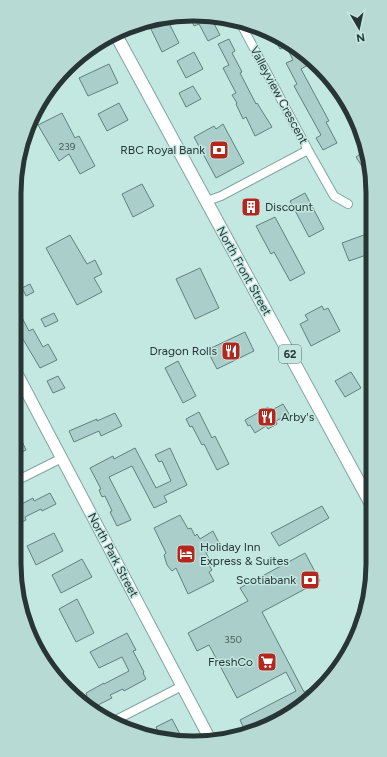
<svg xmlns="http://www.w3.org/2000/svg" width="387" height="757" font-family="Figtree,sans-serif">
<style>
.building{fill:#aacec9;stroke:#60817d}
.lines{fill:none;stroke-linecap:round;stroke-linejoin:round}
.street-casing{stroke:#81a49f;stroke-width:10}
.secondary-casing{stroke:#81a49f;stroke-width:13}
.primary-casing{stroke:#81a49f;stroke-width:14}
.street{stroke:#fff;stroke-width:8}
.secondary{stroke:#fff;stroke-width:11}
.primary{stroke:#fff;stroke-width:12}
.labels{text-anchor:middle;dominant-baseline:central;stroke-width:3;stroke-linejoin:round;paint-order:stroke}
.number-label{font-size:10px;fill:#485c59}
.shield{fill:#c3e8e2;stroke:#566b68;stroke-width:1}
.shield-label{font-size:11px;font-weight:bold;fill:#273634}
.street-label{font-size:12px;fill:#273634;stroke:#c3e8e2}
.poi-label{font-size:12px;fill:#273634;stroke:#c3e8e2;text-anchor:end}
.rim{fill:none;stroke:#273634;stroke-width:5}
</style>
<rect width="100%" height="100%" fill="#c3e8e2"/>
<path class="building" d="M205,14L210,16L220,35L208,41L199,24L194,26L189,16Z
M167,19L179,43L162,52L150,27Z
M271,32L304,58L308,65L301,69L329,121L326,122L337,143L323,150L316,138L321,135L294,86L297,84L286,63L293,60L286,46L280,49Z
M229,39L235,51L232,53L242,72L240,73L256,104L257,103L272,127L255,136L246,117L243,119L236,104L237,103L232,95L236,93L223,68L229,65L218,44Z
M194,52L203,69L186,78L177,61Z
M109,64L118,83L88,96L79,78Z
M193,86L201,99L186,107L179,93Z
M119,103L128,120L107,131L98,114Z
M62,113L75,138L79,136L95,166L80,174L69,154L59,161L38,125Z
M223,124L244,163L216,178L194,137L214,126L216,129Z
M366,150L371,167L365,171L356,157Z
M142,184L154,206L133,217L122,194Z
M305,193L324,229L309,237L290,201Z
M254,199L259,209L248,215L243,206Z
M275,217L305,273L290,281L274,252L271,254L256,226Z
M372,232V253L349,261L342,243Z
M70,235L87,264L95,260L102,274L94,278L102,292L77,305L46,248Z
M200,268L219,308L195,319L176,279Z
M30,284L34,292L26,296L22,288Z
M322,306L324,310L328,308L340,331L311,346L300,324L308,320L305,315Z
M19,312L29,331L33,329L43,347L48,344L57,360L40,368L14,324V314Z
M54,313L58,321L45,327L41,319Z
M245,332L254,351L217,369L207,350Z
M178,361L196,396L183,403L165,368Z
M351,372L361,388L345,397L335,381Z
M58,376L65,388L53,393L47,381Z
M283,404L289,414L276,421L277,424L268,429L266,426L255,433L250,425L248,426L245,420L268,407L270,411Z
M199,412L212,438L215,436L229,464L217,470L204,444L202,445L192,426L190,427L186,419Z
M115,413L122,426L101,436L99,431L74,442L69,431L97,419V421Z
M21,439L26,450L14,456V442Z
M135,448L156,488L171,481L162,461L159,462L155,455L170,448L187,485L164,496L167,502L154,508L132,466L109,477L131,520L117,526L110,512L112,511L105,496L102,497L99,490L101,489L90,468L113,456L114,459Z
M50,493L56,504L42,511L41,509L25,517L26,520L14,526V512L19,509L18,506L33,498L34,501Z
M322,506L329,518L279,546L271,533Z
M180,515L188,529L191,528L195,536L197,534L200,539L213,531L220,545L206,553L210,560L207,562L212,570L209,572L214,581L188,594L176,568L172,571L167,565L164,555L166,553L154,528Z
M54,533L63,551L36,565L27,546Z
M305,553L320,581L262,612L304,692L329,679L321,690L273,724L246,733L240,720L296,691L286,672L237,698L209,645L197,651L188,633L248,601L240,588Z
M82,559L92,577L61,593L52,575Z
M77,599L94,633L76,642L59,609Z
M127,633L136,650L133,651L144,672L143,673L146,679L124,691L123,689L110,695L112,698L92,708L81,699L87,696L86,693L104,683V684L129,671L122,657L99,668L90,652Z
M172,719L181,736L173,740H162L156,727Z"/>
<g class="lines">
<defs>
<path id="street" d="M308,150L334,196L348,204
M207,201L221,196L308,150L241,24
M14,482L62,458
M112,722L182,686"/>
<path id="secondary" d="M14,368L211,741"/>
<path id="primary" d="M116,35L372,506"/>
</defs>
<use href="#street" class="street-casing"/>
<use href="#secondary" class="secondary-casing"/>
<use href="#primary" class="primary-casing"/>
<use href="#street" class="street"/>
<use href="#secondary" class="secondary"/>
<use href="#primary" class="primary"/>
</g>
<defs>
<symbol id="bank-square" viewBox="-11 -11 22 22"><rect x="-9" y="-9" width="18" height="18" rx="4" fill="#b5261c" stroke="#c3e8e2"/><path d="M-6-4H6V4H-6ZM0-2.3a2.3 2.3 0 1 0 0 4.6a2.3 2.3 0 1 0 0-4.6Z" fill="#fff"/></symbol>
<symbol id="building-square" viewBox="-11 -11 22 22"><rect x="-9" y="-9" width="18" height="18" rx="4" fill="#b5261c" stroke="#c3e8e2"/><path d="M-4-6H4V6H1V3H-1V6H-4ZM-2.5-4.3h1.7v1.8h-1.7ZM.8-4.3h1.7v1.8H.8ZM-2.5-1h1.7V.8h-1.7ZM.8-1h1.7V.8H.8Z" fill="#fff"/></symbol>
<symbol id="restaurant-square" viewBox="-11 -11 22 22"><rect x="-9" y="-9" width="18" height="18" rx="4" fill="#b5261c" stroke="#c3e8e2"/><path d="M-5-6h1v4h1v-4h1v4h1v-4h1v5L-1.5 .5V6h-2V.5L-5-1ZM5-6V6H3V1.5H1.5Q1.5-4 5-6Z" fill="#fff"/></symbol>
<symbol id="hotel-square" viewBox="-11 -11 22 22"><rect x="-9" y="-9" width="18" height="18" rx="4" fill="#b5261c" stroke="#c3e8e2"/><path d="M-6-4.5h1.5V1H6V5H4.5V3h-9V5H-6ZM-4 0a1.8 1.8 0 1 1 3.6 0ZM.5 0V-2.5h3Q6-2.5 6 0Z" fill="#fff"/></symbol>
<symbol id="supermarket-square" viewBox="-11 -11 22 22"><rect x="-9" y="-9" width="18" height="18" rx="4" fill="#b5261c" stroke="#c3e8e2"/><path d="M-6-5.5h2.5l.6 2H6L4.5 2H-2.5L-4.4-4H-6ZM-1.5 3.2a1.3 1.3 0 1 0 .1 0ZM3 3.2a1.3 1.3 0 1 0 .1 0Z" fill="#fff"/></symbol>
</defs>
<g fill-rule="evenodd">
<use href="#bank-square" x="208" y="139" width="22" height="22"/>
<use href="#building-square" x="240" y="196" width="22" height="22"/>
<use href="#restaurant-square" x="220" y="340" width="22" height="22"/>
<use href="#restaurant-square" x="256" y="406" width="22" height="22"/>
<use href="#hotel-square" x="175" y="543" width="22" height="22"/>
<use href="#bank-square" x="299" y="569" width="22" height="22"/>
<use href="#supermarket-square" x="256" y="651" width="22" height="22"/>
</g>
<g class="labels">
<g class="number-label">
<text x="67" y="146">239</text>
<text x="233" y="639">350</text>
</g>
<rect class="shield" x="279" y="345" width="22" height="18" rx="3"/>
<g class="shield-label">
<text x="290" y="354">62</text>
</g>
<g class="street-label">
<text transform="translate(279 95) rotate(62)">Valleyview Crescent</text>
<text transform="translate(244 271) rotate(61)">North Front Street</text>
<text transform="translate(113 555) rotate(62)">North Park Street</text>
</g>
<g class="poi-label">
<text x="205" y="150">RBC Royal Bank</text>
<text x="265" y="207" text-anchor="start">Discount</text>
<text x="217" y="351">Dragon Rolls</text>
<text x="281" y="417" text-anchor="start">Arby's</text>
<text x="200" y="547" text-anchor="start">Holiday Inn<tspan x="200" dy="14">Express &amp; Suites</tspan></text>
<text x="296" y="580">Scotiabank</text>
<text x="253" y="662">FreshCo</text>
</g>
</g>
<path d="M0 0H387V757H0ZM193 21H194A172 172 0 0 1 366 193V564A172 172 0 0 1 194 736H193A172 172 0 0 1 21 564V193A172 172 0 0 1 193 21Z" fill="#b7dad4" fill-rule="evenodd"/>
<path class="rim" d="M193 21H194A172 172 0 0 1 366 193V564A172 172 0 0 1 194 736H193A172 172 0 0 1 21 564V193A172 172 0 0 1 193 21Z"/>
<g transform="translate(359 28) rotate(171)" stroke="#c3e8e2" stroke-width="3" paint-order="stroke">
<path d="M0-3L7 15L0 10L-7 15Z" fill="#273634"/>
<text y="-6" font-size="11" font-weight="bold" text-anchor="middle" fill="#273634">N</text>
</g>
</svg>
